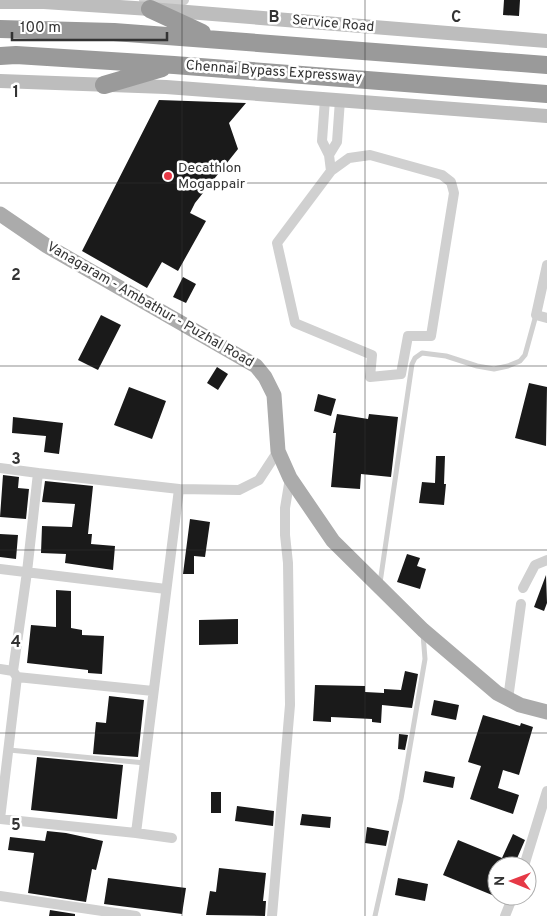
<svg xmlns="http://www.w3.org/2000/svg" width="547" height="916" font-family="Overpass,sans-serif">
<style>
.building{fill:#1a1a1a}
.lines{fill:none;stroke-linecap:round;stroke-linejoin:round}
.lane{stroke:#d0d0d0;stroke-width:5}
.street{stroke:#d0d0d0;stroke-width:10}
.secondary{stroke:#bdbdbd;stroke-width:14}
.primary{stroke:#ababab;stroke-width:15}
.highway{stroke:#9a9a9a;stroke-width:18}
.grid{fill:none;stroke:#333;stroke-width:1;stroke-opacity:0.55}
.poi-dot{fill:#e63946;stroke:#fff;stroke-width:2}
.labels{text-anchor:middle;dominant-baseline:central;stroke-width:5;stroke-linejoin:round;paint-order:stroke}
.street-label{font-size:14px;fill:#333;stroke:#fff}
.poi-label{font-size:14px;fill:#333;stroke:#fff;text-anchor:start}
.grid-label{font-size:16px;text-anchor:middle;font-weight:bold;fill:#333;stroke:#fff;stroke-width:5;stroke-linejoin:round;paint-order:stroke}
</style>
<rect width="100%" height="100%" fill="#fff"/>
<path class="building" d="M504,0H520L519,16L503,15Z
M159,100L246,103L229,123L238,149L195,203L190,213L206,221L178,271L162,262L147,288L82,251Z
M183,277L196,284L186,303L173,297Z
M101,315L121,325L98,370L78,360Z
M217,367L228,374L218,390L207,383Z
M529,383L547,387L546,446L515,438Z
M129,387L166,401L152,439L114,425Z
M318,394L336,399L331,416L314,411Z
M337,414L368,419L369,414L398,417L391,477L361,474L360,489L331,487L336,433H333Z
M13,417L63,423L59,454L44,452L46,436L12,433Z
M436,456H445L444,484H446L444,505L419,503L422,482L435,483Z
M3,475L19,477L18,488L29,489L26,519L0,517Z
M45,481L93,486L88,534H92L91,544L115,546L113,570L65,563L66,554L41,553L42,526L72,527L75,504L42,502Z
M190,519L210,522L205,557L194,556V574H183Z
M0,534L18,535L16,559L0,557Z
M407,554L420,558L417,566L426,569L420,589L397,582Z
M546,575L547,603L544,611L534,607Z
M56,590L71,591V628L82,630V635L104,636L102,674L88,673V670L27,663L31,625L56,627Z
M238,619V644L199,645V620Z
M405,671L418,674L412,708L382,705L381,723L372,722V719L331,717V722L313,721L315,685L365,686V692L384,693V689L401,690Z
M109,696L144,700L138,757L93,754L96,722L106,723Z
M434,700L459,705L456,720L431,715Z
M483,715L520,726L521,723L533,727L519,775L503,770L498,788L519,795L513,814L470,799L481,766L468,762Z
M399,734L408,735L405,750L398,749Z
M37,757L123,765L117,819L31,810Z
M425,771L455,777L453,788L423,782Z
M211,792H221V813H211Z
M237,806L274,811L273,826L235,821Z
M302,814L331,817L330,828L300,825Z
M367,827L389,831L386,846L365,843Z
M47,831L66,833L103,841L96,870L92,869L86,902L28,893L34,853L8,850L10,837L45,841Z
M513,834L525,840L515,863L517,864V866H497V897L443,875L458,840L502,858Z
M219,868L266,873L263,901H266L265,916L206,915L210,891L216,892Z
M108,878L186,888L182,914L104,904Z
M398,878L428,884L425,901L395,895Z
M50,910L75,914V916H49Z"/>
<g class="lines">
<path class="lane" d="M380,583L412,364L415,358L422,353L446,356L477,366L494,369L508,366L520,361L525,355L536,315
M9,750L145,763
M375,916L401,799L425,659L423,634"/>
<path class="street" d="M144,0L169,3L184,0
M325,99L322,141L329,155L331,171L277,243L295,323L372,355L370,377L401,374L408,336H431L454,193L451,182L442,175L370,155L349,158L331,171
M329,155L337,142L340,100
M547,265L536,315L547,318
M0,468L38,473
M179,489L38,473L27,572L13,671L17,677L0,819L136,833L179,489L239,490L259,480L278,451
M0,569L166,589
M523,588L535,565L547,560
M0,669L13,671
M17,677L153,691
M508,699L521,604
M136,833L172,838
M524,866L547,791
M0,896L136,916
M272,916L290,705L288,563L285,535V508L290,478
M505,916L513,896"/>
<path class="secondary" d="M0,2H44L150,9L547,41
M0,81L166,87L547,116"/>
<path class="primary" d="M0,214L47,246L256,366L265,377L274,395L278,451L290,478L333,541L423,630L497,693L520,705L547,712"/>
<path class="highway" d="M150,9L202,33
M0,29L114,32L547,65
M0,56L16,55L174,65L547,94
M104,85L162,68"/>
</g>
<path class="grid" d="M182,0V916M365,0V916M0,183H547M0,366H547M0,550H547M0,733H547"/>
<circle class="poi-dot" cx="168" cy="176" r="5"/>
<g class="labels">
<g class="street-label">
<text transform="translate(333 24) rotate(5)">Service Road</text>
<text transform="translate(274 72) rotate(4)">Chennai Bypass Expressway</text>
<text transform="translate(150 305) rotate(30)">Vanagaram - Ambathur - Puzhal Road</text>
</g>
<g class="poi-label">
<text x="178" y="168">Decathlon<tspan x="178" dy="16">Mogappair</tspan></text>
</g>
</g>
<g class="grid-label">
<text x="274" y="22">B</text>
<text x="456" y="22">C</text>
<text x="16" y="97">1</text>
<text x="16" y="280">2</text>
<text x="16" y="464">3</text>
<text x="16" y="647">4</text>
<text x="16" y="830">5</text>
</g>
<g transform="translate(512 881) rotate(271)"><circle r="24" fill="#ffffff" stroke="#adadad"/>
<path d="M0-4L9 19L0 12L-9 19Z" fill="#e63946"/>
<text y="-8" font-size="14" font-weight="bold" text-anchor="middle" fill="#333333">N</text>
</g>
<path d="M12 32v8h155v-8" fill="none" stroke="#333333" stroke-width="2.5"/>
<text x="20" y="32" font-size="15" fill="#333333" stroke="#ffffff" stroke-width="4" paint-order="stroke">100 m</text>
</svg>
